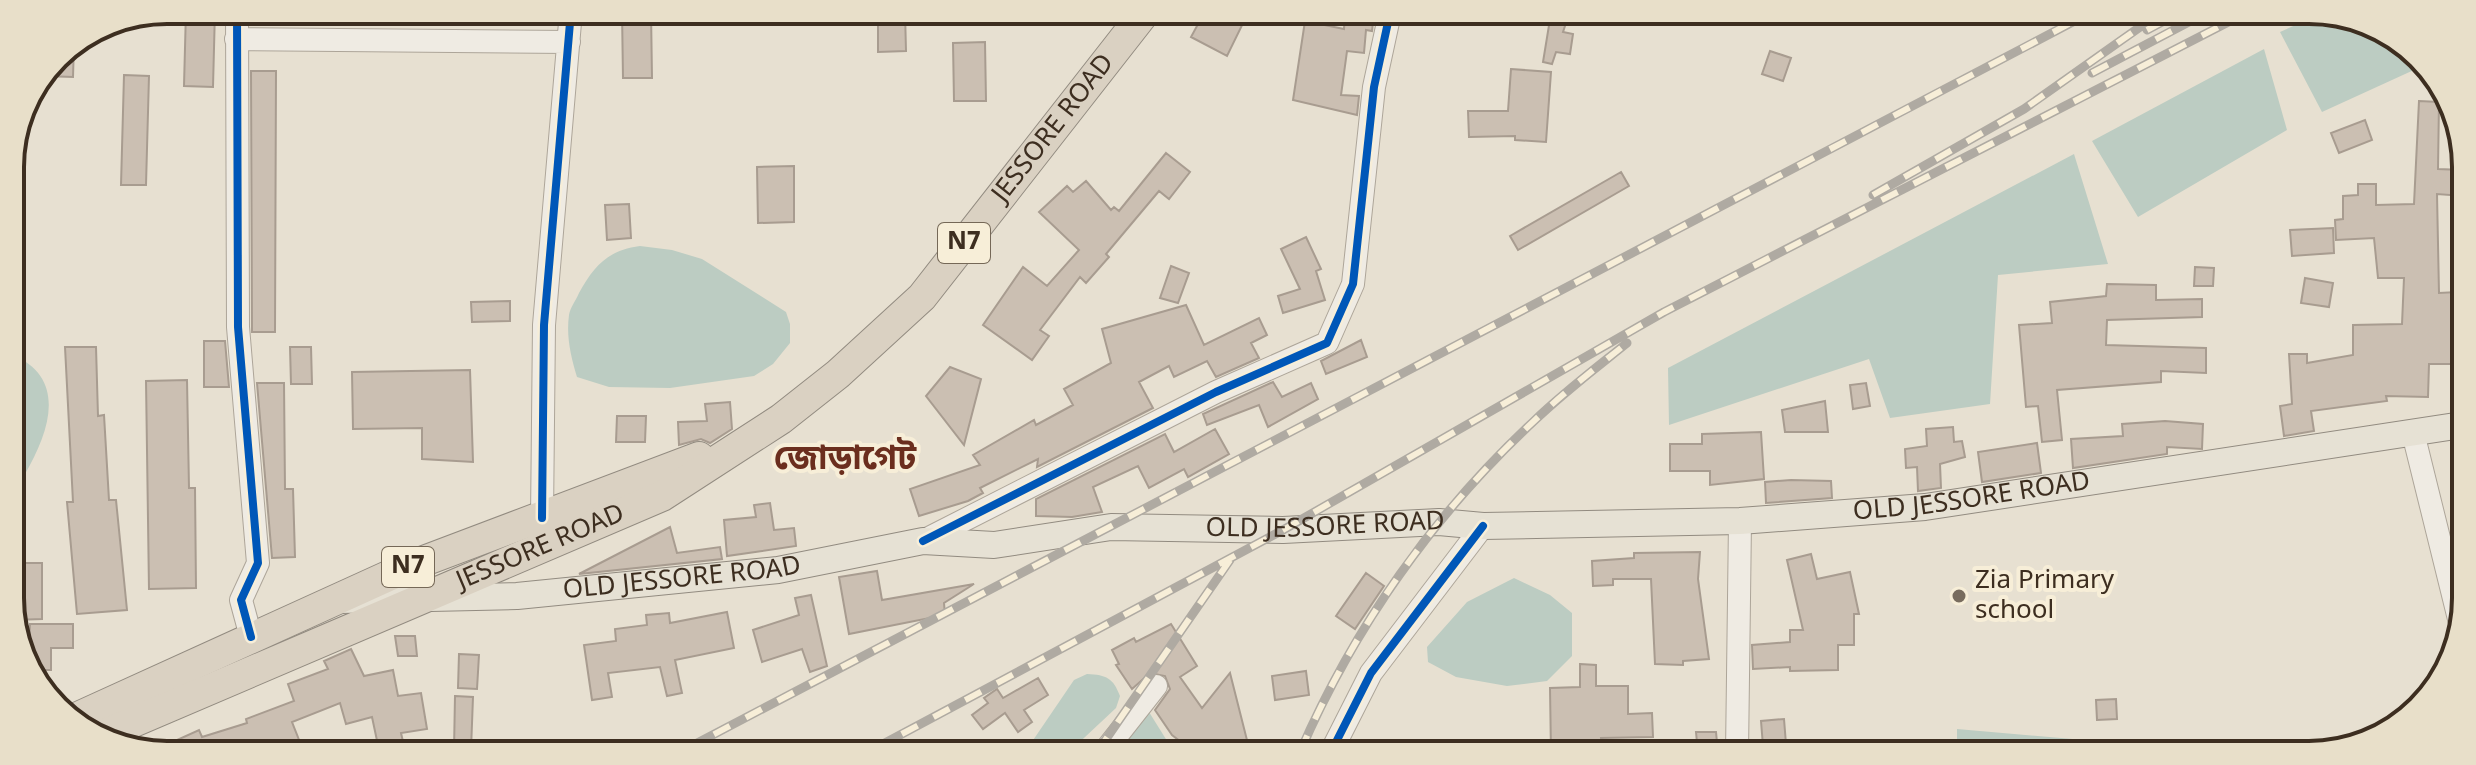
<svg xmlns="http://www.w3.org/2000/svg" width="2476" height="765" font-family="Georgia,'Noto Sans Bengali',serif">
<style>
.water{fill:#bcccc2}
.building{fill:#cbbfb2;stroke:#a89c90;stroke-width:2}
.lines{fill:none;stroke-linecap:round;stroke-linejoin:round}
.minor-casing{stroke:#ada599;stroke-width:24}
.major-casing{stroke:#928b80;stroke-width:28}
.highway-casing{stroke:#928b80;stroke-width:32}
.minor{stroke:#efebe3;stroke-width:22}
.major{stroke:#e6e1d4;stroke-width:26}
.highway{stroke:#dad1c2;stroke-width:30}
.rail-casing{stroke:#afaaa2;stroke-width:9}
.rail{stroke:#f7eed8;stroke-width:6;stroke-dasharray:18;stroke-linecap:butt}
.cycleway-casing{stroke:#f7eed8;stroke-width:13}
.cycleway{stroke:#0057b8;stroke-width:8}
.poi-dot{fill:#786c5e;stroke:#f7eed8;stroke-width:3}
.labels{text-anchor:middle;dominant-baseline:central;stroke-width:8;stroke-linejoin:round;paint-order:stroke}
.shield{fill:#f7eed8;stroke:#756857;stroke-width:2}
.shield-label{font-size:24px;font-weight:bold;fill:#3d2e20}
.street-label{font-size:26px;fill:#3d2e20;stroke:#f7eed8}
.poi-label{font-size:26px;fill:#3d2e20;stroke:#f7eed8;text-anchor:start}
.district-label{font-size:34px;font-weight:bold;fill:#6b2e1e;stroke:#f7eed8}
.rim{fill:none;stroke:#3d2e20;stroke-width:4}
</style>
<rect width="100%" height="100%" fill="#e7e0d1"/>
<path class="water" d="M2318,15H2350L2427,64L2322,112L2280,32Z
M2264,49L2287,130L2138,217L2092,141Z
M2074,154L2108,264L1998,275L1990,404L1890,418L1869,359L1669,425L1668,368Z
M640,246L672,250L702,259L786,312L790,324V343L773,364L754,376L670,388L609,387L577,377C571,357 566,337 569,315C570,308 576,300 579,293C594,266 608,250 640,246Z
M11,354C69,378 49,432 25,474L12,476Z
M1514,578L1550,595L1572,613V656L1547,681L1507,686L1456,677L1428,662L1427,647L1467,602Z
M1087,674C1107,675 1113,678 1120,696L1116,708L1069,752H1025L1074,680Z
M1149,712L1174,752H1118Z
M1957,729L2200,750L2201,754H1957Z"/>
<path class="building" d="M186,10H215L213,87L184,86Z
M622,11H651L652,78H623Z
M878,12H905L906,51L878,52Z
M1204,13H1248L1227,56L1191,37Z
M1345,13H1374L1372,31L1366,30L1364,53L1347,51L1341,95L1359,96L1357,115L1293,100L1305,21L1344,29Z
M1551,13L1569,14L1563,32L1573,34L1570,54L1556,52L1552,64L1543,62Z
M985,42L986,101H954L953,43Z
M74,44L73,77L43,76L56,56Z
M1770,51L1791,58L1783,81L1762,74Z
M1511,69L1551,72L1546,142L1515,140V136L1469,137L1468,111H1508Z
M251,71H276L275,332H252Z
M124,75L149,76L146,185H121Z
M2419,101L2439,102L2438,169L2463,170V196L2437,194L2439,293L2457,292L2461,364H2429L2428,397L2386,396L2387,401L2311,411L2314,431L2284,436L2280,406L2292,404L2289,354H2307V363L2353,355V325L2402,324L2404,278H2378L2374,238L2336,240L2335,220L2343,219V196L2358,195V184H2376V205L2414,204Z
M2365,120L2372,140L2339,153L2331,133Z
M1166,153L1190,172L1169,199L1159,191L1106,254L1109,257L1086,283L1080,277L1040,330L1049,336L1032,360L983,325L1023,267L1047,286L1079,250L1039,212L1067,186L1073,192L1086,181L1111,210L1114,207L1119,211Z
M794,166V222L758,223L757,167Z
M1621,172L1629,186L1518,250L1510,236Z
M629,204L631,238L607,240L605,205Z
M2333,228L2334,253L2292,256L2290,230Z
M1306,237L1321,269L1316,271L1325,300L1283,313L1278,296L1300,289L1281,249Z
M1171,266L1189,273L1178,303L1160,298Z
M2195,267L2214,268L2213,286H2194Z
M2305,278L2333,283L2329,307L2301,303Z
M2107,284L2156,285V300L2202,299V317L2107,320L2106,345L2206,348V373L2161,371V382L2057,390L2062,440L2042,442L2038,406L2026,407L2019,325L2052,323L2050,302L2106,296Z
M510,301V321L472,322L471,302Z
M1186,305L1204,345L1259,318L1267,335L1251,343L1259,358L1216,377L1207,361L1174,377L1169,366L1139,382L1153,408L1037,467L1038,459L980,488L983,493L968,501L919,516L910,489L980,465L973,455L1034,420L1036,425L1073,405L1064,389L1111,363L1102,329Z
M1361,340L1367,357L1326,374L1321,361Z
M204,341H225L229,387H204Z
M65,347H96L98,416L104,415L109,500H116L127,610L77,614L67,502H73Z
M290,347H311L312,384H291Z
M950,367L981,379L964,445L926,396Z
M470,370L473,462L422,459V428L353,429L352,372Z
M187,380L189,488H195L196,588L149,589L146,381Z
M1273,382L1282,397L1311,383L1318,399L1268,427L1259,405L1207,425L1203,414Z
M257,383H284L285,489H293L295,557L272,558Z
M1866,383L1870,406L1853,409L1850,385Z
M1825,401L1828,432H1785L1782,410Z
M730,402L732,429L710,443L701,439L679,445L678,422L707,421L705,404Z
M617,416H646L645,442H616Z
M2165,421L2203,424L2202,449L2167,447V454L2073,468L2071,439L2123,436L2122,424Z
M1953,427L1954,442L1962,441L1965,457L1940,464L1941,488L1918,491L1917,467L1906,468L1905,449L1927,446L1926,429Z
M1215,429L1229,454L1188,477L1184,469L1149,488L1138,466L1093,487L1102,512L1072,517L1036,516V499L1165,434L1174,452Z
M1761,432L1764,479L1710,485V471H1670V444H1702V434Z
M2037,443L2041,473L1982,482L1978,452Z
M1791,480L1831,481L1832,498L1766,503L1765,482Z
M770,503L774,530L794,528L796,546L727,556L724,520L756,517L754,505Z
M670,527L677,553L720,547L722,559L579,574Z
M1700,552L1698,579L1709,659L1683,661V665L1655,664L1651,579H1613V585L1593,586L1592,561L1634,558V553Z
M1811,554L1817,579L1850,572L1859,614H1854V645H1838V670L1790,671V667L1753,669L1752,645L1790,642V630H1803L1787,560Z
M13,563H42V619L14,620Z
M877,571L882,600L974,584L944,603L945,615L849,634L839,577Z
M1366,573L1384,586L1355,629L1336,616Z
M811,595L827,666L810,672L802,649L762,662L753,630L799,615L795,598Z
M727,612L734,648L675,660L682,693L667,696L660,667L608,673L612,697L592,700L584,645L616,641L615,629L647,625L646,615L669,613L670,623Z
M30,624H73V648H51V670H34L28,659Z
M1171,624L1197,666L1180,677L1202,708L1230,673L1250,752H1215L1188,741L1185,745L1172,735L1155,710L1170,689L1165,676L1150,673L1132,689L1116,665L1119,664L1112,650L1134,638L1136,642Z
M395,636H415L417,656H398Z
M351,649L364,676L393,670L398,696L421,693L427,729L401,733L405,750H379L372,717L346,724L340,703L292,722L303,750H155L199,730L202,737L247,723L246,719L294,701L288,684L328,669L324,661Z
M459,654L479,655L477,689L458,688Z
M1580,664L1596,665V686H1628V714L1652,713L1653,737L1601,738L1603,753H1551L1550,688L1580,687Z
M1306,671L1309,695L1275,700L1272,676Z
M1038,678L1048,695L1024,710L1032,722L1018,732L1005,713L983,729L972,715L988,703L984,698L997,689L1003,698Z
M455,696L473,697L471,750H454Z
M2116,699L2117,719L2097,720L2096,700Z
M1784,719L1786,744L1763,746L1761,721Z
M1696,732H1716L1718,753H1698Z"/>
<g class="lines">
<defs>
<path id="minor" d="M237,10L238,327L258,563L241,600L251,637
M236,39L569,42
M2413,433L2461,627
M542,518L544,325L571,11
M923,541L1216,392L1327,343L1353,284L1374,87L1390,13
M1104,752L1156,686
M1331,752L1371,673L1483,526
M1737,753L1740,521"/>
<g id="major">
<path id="s1" d="M339,600L517,596L778,570L923,541L994,545L1111,527L1283,530L1439,522L1483,526L1740,521L1925,507L2462,425"/>
</g>
<g id="highway">
<path d="M76,718L408,567L699,457"/>
<path id="s2" d="M103,735L662,496L781,419L838,374L922,297L1145,12"/>
</g>
</defs>
<use href="#minor" class="minor-casing"/>
<use href="#major" class="major-casing"/>
<use href="#highway" class="highway-casing"/>
<use href="#minor" class="minor"/>
<use href="#major" class="major"/>
<use href="#highway" class="highway"/>
<defs>
<path id="rail" d="M2147,30L2175,15
M2092,73L2202,15
M1873,195L2024,109L2157,15
M682,751L2086,15
M870,751L1283,530L1664,312L2242,15
M1097,752L1230,560
M1300,752C1354,627 1434,514 1534,421C1563,393 1596,368 1627,343"/>
</defs>
<use href="#rail" class="rail-casing"/>
<use href="#rail" class="rail"/>
<defs>
<path id="cycleway" d="M237,10L238,327L258,563L241,600L251,637
M542,518L544,325L571,11
M923,541L1216,392L1327,343L1353,284L1374,87L1390,13
M1331,752L1371,673L1483,526"/>
</defs>
<use href="#cycleway" class="cycleway-casing"/>
<use href="#cycleway" class="cycleway"/>
</g>
<circle class="poi-dot" cx="1959" cy="596" r="8"/>
<g class="labels">
<g class="shield">
<rect x="938" y="223" width="52" height="40" rx="6"/>
<rect x="382" y="547" width="52" height="40" rx="6"/>
</g>
<g class="shield-label">
<text x="964" y="243">N7</text>
<text x="408" y="567">N7</text>
</g>
<g class="street-label">
<text stroke="none"><textPath href="#s2" startOffset="1150">JESSORE ROAD</textPath></text>
<text stroke="none"><textPath href="#s1" startOffset="1640">OLD JESSORE ROAD</textPath></text>
<text stroke="none"><textPath href="#s1" startOffset="992">OLD JESSORE ROAD</textPath></text>
<text stroke="none"><textPath href="#s2" startOffset="476">JESSORE ROAD</textPath></text>
<text stroke="none"><textPath href="#s1" startOffset="344">OLD JESSORE ROAD</textPath></text>
</g>
<g class="poi-label">
<text x="1975" y="581">Zia Primary<tspan x="1975" dy="30">school</tspan></text>
</g>
<g class="district-label">
<text x="845" y="460">জোড়াগেট</text>
</g>
</g>
<path d="M0 0H2476V765H0ZM167 24H2309A143 143 0 0 1 2452 167V598A143 143 0 0 1 2309 741H167A143 143 0 0 1 24 598V167A143 143 0 0 1 167 24Z" fill="#e8dfc9" fill-rule="evenodd"/>
<path class="rim" d="M167 24H2309A143 143 0 0 1 2452 167V598A143 143 0 0 1 2309 741H167A143 143 0 0 1 24 598V167A143 143 0 0 1 167 24Z"/>
</svg>
